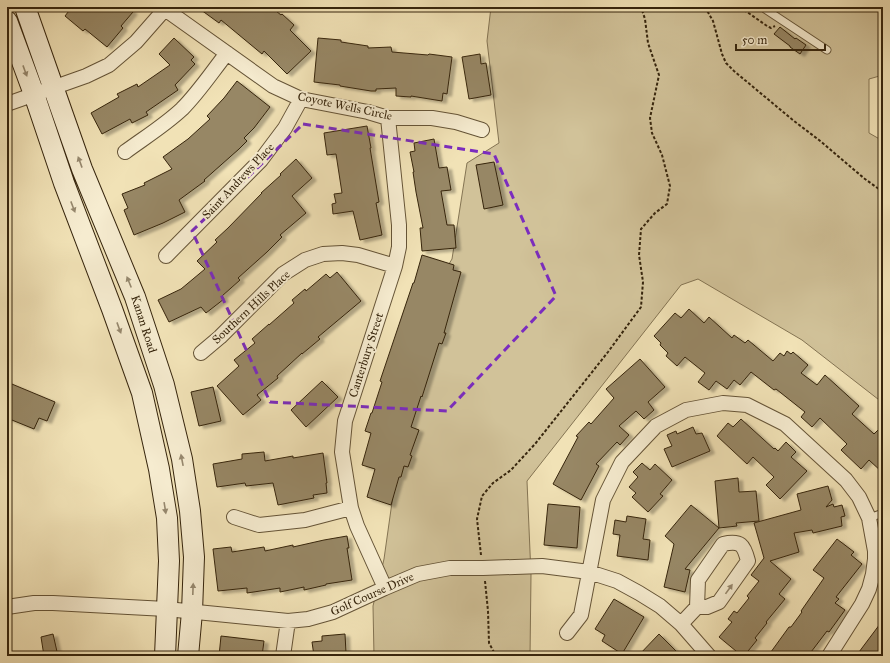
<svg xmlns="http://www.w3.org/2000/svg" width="890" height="663" font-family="'IM FELL Great Primer',serif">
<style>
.green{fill:#d1c299;stroke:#847453}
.building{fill:#978765;stroke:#36250d;filter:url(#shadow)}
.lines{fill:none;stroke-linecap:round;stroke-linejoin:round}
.lane-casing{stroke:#655437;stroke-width:9}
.street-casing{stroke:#655437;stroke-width:16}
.secondary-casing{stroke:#36250d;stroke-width:22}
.path{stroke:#36250d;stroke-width:2;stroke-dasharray:3 2;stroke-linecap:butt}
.lane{stroke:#f6ecd0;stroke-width:7}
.street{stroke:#f6ecd0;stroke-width:14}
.secondary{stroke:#f6ecd0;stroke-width:20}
.oneway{fill:#96886e}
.marked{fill:none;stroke:#7b2cbf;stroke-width:3;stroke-dasharray:8 5;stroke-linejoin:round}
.labels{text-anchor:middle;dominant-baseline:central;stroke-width:4;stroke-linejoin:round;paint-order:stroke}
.street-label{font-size:12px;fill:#36250d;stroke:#f6ecd0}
</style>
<defs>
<filter id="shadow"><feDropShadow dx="4.5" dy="2.5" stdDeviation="1" flood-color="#0004"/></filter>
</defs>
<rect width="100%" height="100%" fill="#f1e2b6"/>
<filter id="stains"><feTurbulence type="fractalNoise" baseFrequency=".005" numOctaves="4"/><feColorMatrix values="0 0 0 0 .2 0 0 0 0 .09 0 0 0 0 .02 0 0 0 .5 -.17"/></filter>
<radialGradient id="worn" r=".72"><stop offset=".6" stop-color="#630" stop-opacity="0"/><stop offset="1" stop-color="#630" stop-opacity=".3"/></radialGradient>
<path class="green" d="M491,7H883V75L869,79V133L883,141V403L802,340L698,279L681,285L527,481L531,575L530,656H374L373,606L384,559L396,474L407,333L452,259L467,163L499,143L487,41Z"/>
<path class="building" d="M72,7H127L133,12L121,26L123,28L107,47L85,29L83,31L65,16Z
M197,7H271L281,15L282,14L294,25L290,30L311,51L287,74L264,51L262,54L221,20L219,23Z
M780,27L795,39L796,38L806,45L800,54L790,47V46L774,34Z
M174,38L194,57L191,60L195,64L175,85L178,90L146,112L148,115L132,123L130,119L102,134L91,113L119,97L117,94L137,84L138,87L170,65L159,54Z
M318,38L341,40V42L368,46V48L391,47L392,52L428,55L429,54L452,57L447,94L443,93L442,101L411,96V97L396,96V88L376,89V91H371L340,86V85L314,82Z
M480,54L481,64L486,63L491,95L469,99L462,57Z
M237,81L270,107L254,128L244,138L247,141L239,149L204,180L205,181L179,200L185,212L163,223L134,235L124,210L128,208L122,194L145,185L144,183L172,169L163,157L188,139L210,119L207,116L224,98Z
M367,126L371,148H370L379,202L376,203L382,235L360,240L353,211L333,214L332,204L336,203L334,194L342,193L336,154L327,155L324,133Z
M434,139L439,168L447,167L451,190L441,191L447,225H454L456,248L422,251L420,228H423L416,192L413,172H414L410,152L415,151L414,143Z
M296,159L312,178L292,196L306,213L280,235L282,237L267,252L238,278L240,280L222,296L224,299L206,313L201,307L169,322L158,300L181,289L205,269L197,261L217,242L215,240L228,228L262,193H261L281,175L280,174Z
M494,162L503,205L484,209L476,165Z
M422,255L454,265L453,270L461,272L444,333H446L442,344L439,343L422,397L421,396L411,427L419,430L410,455L412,456L408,467L404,466L401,477H399L391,505L367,497L375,469L362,465L371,433L365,431L371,413H372L382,382L380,381L413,283H414Z
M337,272L361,301L318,337L320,339L302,354V353L277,376L278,378L257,395L261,400L243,415L217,386L239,366L234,360L255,343L252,339L269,324V325L294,303L292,300L305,289L306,291L326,274L330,278Z
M689,309L704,323L709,317L732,338L734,335L745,343L748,340L773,361L780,353L784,356L787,351L791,354L793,352L808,365L801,373L817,385L825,375L859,406L852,414L874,434L878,430L883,434V473L869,460L861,469L841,450L847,444L820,418L812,427L801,417L805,412L776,389L774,390L751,372L740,385L734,380L727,389L716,381L709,390L698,382L705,373L685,357L677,366L666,356L668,353L660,345L661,343L654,336L675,313L681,318Z
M640,359L665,387L648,402L654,410L644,419L636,411L619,426L629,435L620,445L617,442L596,464L599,466L581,500L553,484L578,437L576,436L589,422L591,424L614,398L606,389Z
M322,381L338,397L306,427L291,410Z
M7,382L55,402L47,421L39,418L34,429L7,418Z
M213,387L221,421L199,426L191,392Z
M741,419L774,449L775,448L778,451L786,442L796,452L791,457L807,471L780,499L766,485L774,477L753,457L747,464L717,436L728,423L733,427Z
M693,427L696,434L702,433L710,451L672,467L664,449L672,446L667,435L676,431L677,434Z
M264,452L265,461L293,456V458L323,453L327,483H326L327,493L313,495L314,498L278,505L273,483L246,486L245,483L217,487L213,464L242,459V454Z
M642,463L650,470L655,464L672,480L660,494L663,496L648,512L632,497L636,493L629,487L638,477L633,472Z
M738,478L739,492L756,491L759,521L736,523L737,526L719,528L715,481Z
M828,486L832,500L826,507L833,504L834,507L842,505L845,516L841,517L842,526L813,533L812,530L794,533L799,552L770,561L791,579L779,594L785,599L766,622L767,623L755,638L757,640L744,656H742L719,637L732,622L728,619L734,611L737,613L749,598L747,596L759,581L751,575L764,558L754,523L801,510L797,494Z
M548,504L580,507L577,548L544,545Z
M691,505L719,528L685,569L690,570L685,592L664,587L674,544L665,536Z
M627,516L646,519L643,539L650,540L648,560L617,556L620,535L613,534L615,520L626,522Z
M347,536L349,548H347L352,580L326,584V585L304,590V587L280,592V588L247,593V588L218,591L213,549L231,547L232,552L264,547L265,551L293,545V547L324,540Z
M837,539L854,552L851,555L862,564L836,597L839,599L835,603L845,610L829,632L827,631L808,656H768L789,627H791L802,612L801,611L824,578L813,570Z
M614,599L644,617L622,654L602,641L605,635L595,629Z
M883,620V656H856Z
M53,634L58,656H44L41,637Z
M345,634L346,653L314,656L312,642L322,641V636Z
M659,634L681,656H638Z
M221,636L264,641L262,656H219Z"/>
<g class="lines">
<defs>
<path id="lane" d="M765,7V9L827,50
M869,518L883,513"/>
<path id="street" d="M162,7L273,86L301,99L368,112L388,118H432L456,122L482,130
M7,104L86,76L109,65L136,42L165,9
M125,152C144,138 165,125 182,109C199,92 212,72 227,53
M166,256L261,160L285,128L301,99
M201,353L220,337L283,274L305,260L323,254L342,253L358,255L395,266
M234,517L259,525L305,520L351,508
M385,588L357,526L351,508L342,452L345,421L395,266L399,247V225L388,118
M7,607L34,603H53L166,609L288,621L308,619L333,612L385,588L418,574L450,568H483L542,566L589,572L617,581L639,593L660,606L681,624L709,656
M681,624L697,607L698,580L723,544C741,540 744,545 748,561L719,602L707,607H697
M567,633L581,615L603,500L622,462L656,426L686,410L723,403L747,405L785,424L846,480L859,497L869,518L875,551V559L873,574L869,589L862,604L829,656
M283,656L288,621"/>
<path id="secondary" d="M25,7L82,169L135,297L164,385L182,459L190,511L194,557L192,612L188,656
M7,21L34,94L64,183L112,309L142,393L159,469L167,518L169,561L165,656"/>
</defs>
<use href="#lane" class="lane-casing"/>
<use href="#street" class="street-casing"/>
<use href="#secondary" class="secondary-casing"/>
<path class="path" d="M705,7L713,21L722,54L726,63L734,71L794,121L819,140L865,179L883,192
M740,7L767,26L771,28L775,26
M481,555L477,519L482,496L493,483L511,470L535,444L608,352L641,307L643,282L639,255L641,229L655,213L667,204L670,186L662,155L652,133L650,118L659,75L648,43L645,19L641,7
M485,581L488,611L489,643L496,656"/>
<use href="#lane" class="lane"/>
<use href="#street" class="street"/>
<use href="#secondary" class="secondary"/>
</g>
<defs><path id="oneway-solid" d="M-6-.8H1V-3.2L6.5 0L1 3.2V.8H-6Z"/></defs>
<g class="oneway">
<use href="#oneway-solid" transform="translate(25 71) rotate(70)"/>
<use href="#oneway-solid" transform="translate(80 162) rotate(-110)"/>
<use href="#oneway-solid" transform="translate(73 207) rotate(69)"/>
<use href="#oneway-solid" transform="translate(129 282) rotate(-112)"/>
<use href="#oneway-solid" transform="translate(119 328) rotate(70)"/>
<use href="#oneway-solid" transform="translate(182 460) rotate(-101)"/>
<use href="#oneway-solid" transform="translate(165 508) rotate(81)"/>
<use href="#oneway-solid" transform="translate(193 589) rotate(-88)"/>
<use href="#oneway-solid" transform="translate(729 589) rotate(-54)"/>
</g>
<path class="marked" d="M303,124L494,154L556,296L447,411L270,402L192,231Z"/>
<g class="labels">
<g class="street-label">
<text transform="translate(345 106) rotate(12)">Coyote Wells Circle</text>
<text transform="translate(238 181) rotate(-47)">Saint Andrews Place</text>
<text transform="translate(251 307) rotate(-43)">Southern Hills Place</text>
<text transform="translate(144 324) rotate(72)">Kanan Road</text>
<text transform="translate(366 355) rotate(-72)">Canterbury Street</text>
<text transform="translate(372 594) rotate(-24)">Golf Course Drive</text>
</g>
</g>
<rect width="890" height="663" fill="none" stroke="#f1e2b6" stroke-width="24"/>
<rect x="8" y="8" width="874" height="647" fill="none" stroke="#36250d" stroke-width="2"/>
<rect x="12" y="12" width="866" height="639" fill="none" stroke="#36250d"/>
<path d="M736 44v6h89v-6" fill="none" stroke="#36250d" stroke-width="2"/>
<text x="742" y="44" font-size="12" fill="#36250d" stroke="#f6ecd0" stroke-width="3" paint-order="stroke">50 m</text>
<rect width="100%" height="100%" filter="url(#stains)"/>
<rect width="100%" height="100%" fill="url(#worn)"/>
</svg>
